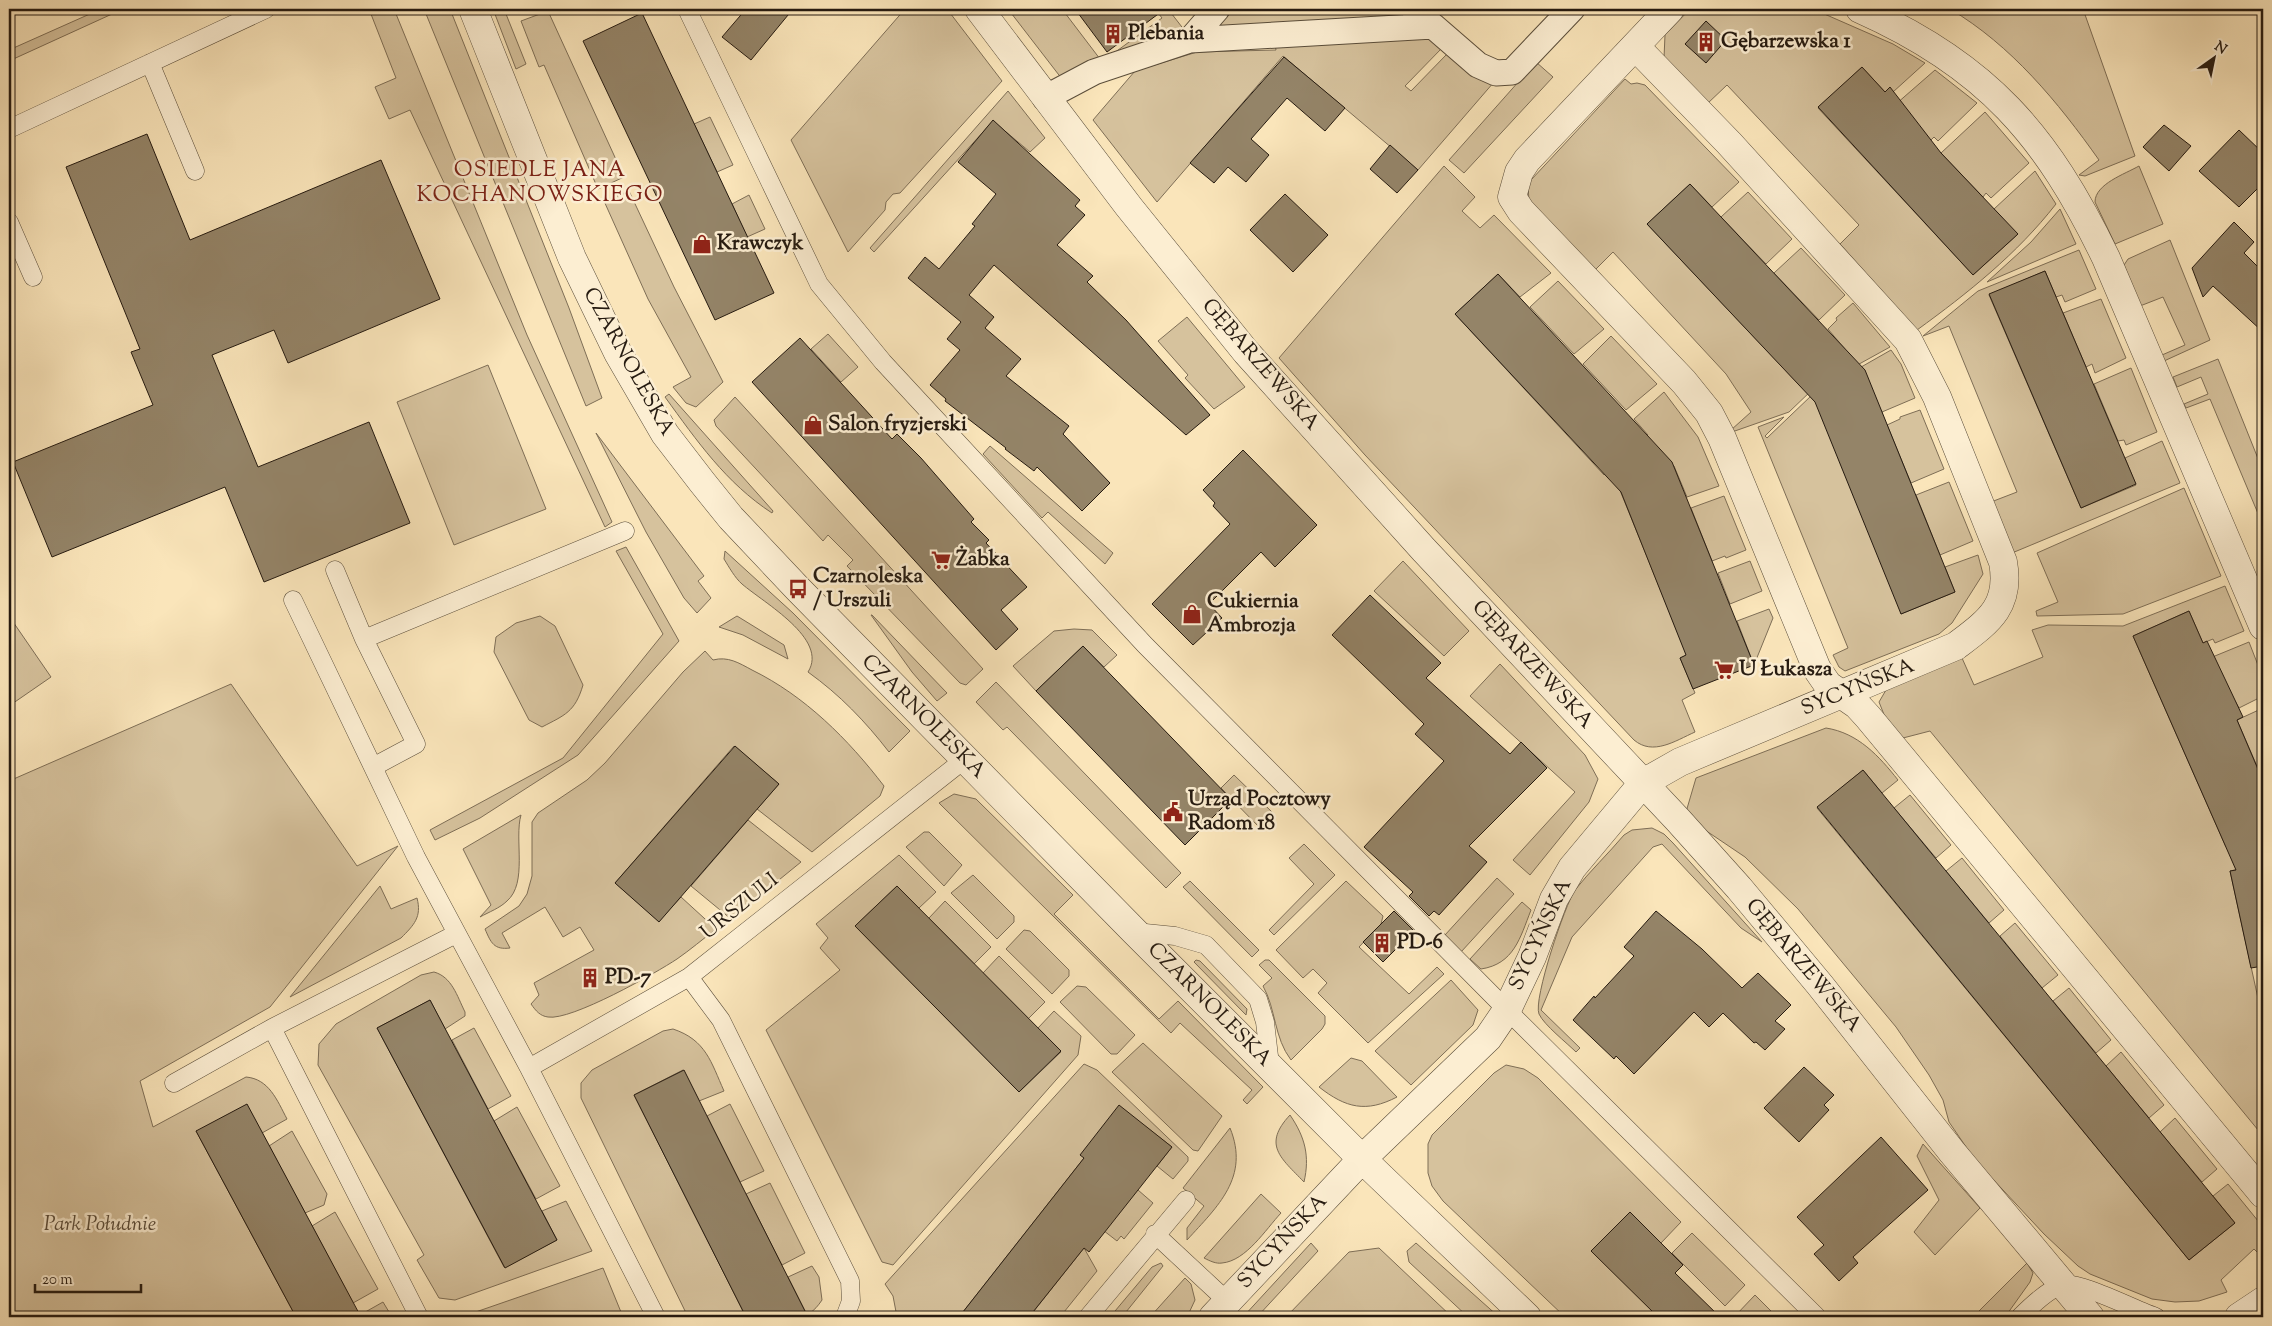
<svg xmlns="http://www.w3.org/2000/svg" width="2272" height="1326" font-family="'Sorts Mill Goudy',serif">
<style>
.green{fill:#d6c29d;stroke:#7e6e56}
.building{fill:#948468;stroke:#251a10}
.lines{fill:none;stroke-linecap:round;stroke-linejoin:round}
.service-casing{stroke:#5a4d3a;stroke-width:19}
.pedestrian-casing{stroke:#5a4d3a;stroke-width:27}
.minor-casing{stroke:#5a4d3a;stroke-width:29}
.tertiary-casing{stroke:#5a4d3a;stroke-width:29}
.service{stroke:#fceed2;stroke-width:18}
.pedestrian{stroke:#fceed2;stroke-width:25}
.minor{stroke:#fceed2;stroke-width:28}
.tertiary{stroke:#fceed2;stroke-width:28}
.labels{text-anchor:middle;dominant-baseline:central;stroke-width:5;stroke-linejoin:round;paint-order:stroke}
.poi-label{font-size:21px;font-weight:bold;fill:#251a10;stroke:#fceed2;text-anchor:start}
.street-label{font-size:21px;fill:#251a10;stroke:#fceed2}
.park-label{font-size:21px;font-style:italic;fill:#5a4c3a;stroke:#fceed2}
.neighbourhood-label{font-size:22px;letter-spacing:1px;fill:#7a1f14;stroke:#fceed2}
</style>
<rect width="100%" height="100%" fill="#fae5ba"/>
<filter id="stains"><feTurbulence type="fractalNoise" baseFrequency=".004" numOctaves="4"/><feColorMatrix values="0 0 0 0 .2 0 0 0 0 .09 0 0 0 0 .02 0 0 0 .5 -.17"/></filter>
<radialGradient id="worn" r=".72"><stop offset=".6" stop-color="#630" stop-opacity="0"/><stop offset="1" stop-color="#630" stop-opacity=".3"/></radialGradient>
<path class="green" d="M101,9H123L9,61V50Z
M369,9H394L527,335L612,522L605,527L410,110L389,119L375,87L396,78Z
M424,9H450L569,308L602,398L586,406Z
M493,9H504L526,64L516,69Z
M905,9H947L1002,81L900,193L893,194L886,202L885,210L848,252L791,140Z
M1008,9H1062L1100,59L1062,79Z
M1155,9H1168L1185,31L1114,53L1162,18Z
M1225,9H1397L1403,14L1398,19L1208,29Z
M1690,9H1813L1893,44L1925,63L1893,92L1889,88L1885,92L1862,67L1818,108L1973,275L2017,235L1994,209L2035,171L2056,204C2017,254 1968,293 1917,330L1840,244L1859,225L1727,85L1707,104L1664,58L1665,35Z
M1950,9H2083L2135,156L2085,176L2079,175L2099,160C2058,102 2011,45 1950,9Z
M548,11L624,177L598,189L544,65L539,67L521,21Z
M1426,35L1442,48L1405,86L1411,91L1447,54L1465,70L1494,82L1418,170L1283,56L1157,202L1093,120L1135,71L1197,52L1276,50L1275,45Z
M1536,62L1553,77L1464,173L1449,160Z
M1935,70L1977,103L1938,141L1934,137L1930,141L1896,104Z
M1625,79L1631,84L1637,83L1645,85L1739,182L1712,207L1690,184L1647,224L1803,389L1845,349L1828,329L1837,320L1836,318L1853,303L1890,347L1812,390L1789,412L1732,432L1731,430L1751,412L1726,374L1613,252L1594,271L1529,201L1528,185L1531,180Z
M1008,91L1045,138L1030,152L993,121L874,252L870,248Z
M1985,112L2029,163L1991,198L1986,193L1983,197L1941,153Z
M710,117L733,165L717,172L694,124Z
M1444,166L1475,197L1462,211L1480,228L1494,215L1551,273L1520,297L1498,274L1455,314L1604,475L1648,435L1634,419L1664,392L1698,437L1719,486L1687,497L1674,466L1619,488L1687,655L1680,658L1695,693L1682,700L1695,732C1675,741 1653,756 1634,740L1365,455L1279,358Z
M2139,166L2163,224L2115,244L2095,202C2095,184 2125,174 2139,166Z
M629,191L674,287L723,382L696,407L686,403L673,387L691,377L648,299L604,201Z
M1748,192L1792,239L1766,264L1721,217Z
M749,195L765,229L747,237L732,204Z
M2060,209L2076,244L1987,282L2031,242Z
M2170,240L2210,340L2164,361L2162,355L2185,345L2163,297L2140,306L2124,265L2128,259Z
M1801,248L1845,295L1819,320L1774,273Z
M2079,250L2096,289L2065,302L2062,295L2056,297L2045,271L1989,295L2081,508L2136,485L2125,458L2162,441L2180,483L2012,553L1991,502L2017,492L1949,326L1923,336L1978,291Z
M1558,281L1604,329L1574,354L1530,307Z
M2101,299L2126,358L2095,373L2092,364L2086,367L2063,313Z
M1187,317L1245,387L1214,409L1185,378L1188,375L1158,341Z
M828,334L858,367L841,382L811,349Z
M1611,336L1657,384L1626,410L1583,364Z
M1891,350L1901,364L1915,398L1882,412L1901,614L1955,592L1945,567L1978,555L1983,574L1952,623L1939,634L1845,671L1839,667L1833,655L1848,648L1758,427L1784,417L1765,436L1767,438L1812,395Z
M2218,359L2263,471L2262,523L2210,399L2186,408L2184,404L2208,394L2201,377L2177,387L2173,377Z
M488,365L546,509L454,545L397,402Z
M2131,368L2157,432L2126,445L2124,440L2118,441L2094,384Z
M669,394L773,511L772,513C726,483 697,441 665,397Z
M735,397L983,669L966,685L960,683L847,566L853,560L828,535L823,541L716,426L714,420Z
M1920,410L1944,469L1911,483L1887,425L1900,419V417Z
M596,433L704,576L698,581L711,598L697,613L684,598L646,532Z
M990,446L1113,553L1105,564L1048,512L1042,518L983,454Z
M1949,482L1973,541L1940,555L1916,495Z
M2184,488L2221,576L2123,614L2037,616L2036,611L2058,602L2037,553Z
M1724,496L1746,550L1726,558L1725,556L1712,561L1691,508Z
M626,547L679,641L578,755L480,818L435,840L430,830L563,758L663,634L616,551Z
M725,551L793,613L910,731L889,752C865,721 840,695 808,672C829,639 764,603 742,584C735,578 729,567 724,559Z
M1403,561L1469,631L1444,656L1374,591Z
M1750,561L1762,591L1730,604L1718,573Z
M2225,586L2244,631L2215,643L2213,639L2203,643L2189,611L2133,636L2226,847L2263,831V864L2230,871L2263,1021V1136L1930,731L1903,738L1885,717L1879,702L1886,690L1962,658L1974,685L2043,657L2032,630L2048,625L2123,626Z
M1769,609L1773,618L1754,665L1737,621Z
M871,615H872L947,693L937,701L912,672Z
M9,616L51,677L9,706Z
M540,616L555,626L583,685C575,712 565,715 542,727L529,720L494,652L496,637L516,623Z
M737,616L784,645L788,659L743,635L719,627Z
M1074,629L1092,630L1117,655L1104,667L1083,646L1036,691L1013,666L1054,631Z
M2249,642L2263,678V696L2239,708L2235,701L2229,703L2210,658Z
M705,651L713,660C728,656 739,663 752,670C805,696 848,739 884,786L880,796L812,852L757,809L779,784L734,746L615,883L659,921L681,897L716,929C703,939 690,950 677,959C656,973 571,1021 548,1017C540,1016 536,1011 531,1004L539,995L534,983L594,950L580,927L563,937L545,907L502,933L510,948C494,950 491,943 485,929L519,906L527,894L532,876V822L538,813L587,780L605,763L683,672Z
M1500,664L1585,755L1598,779L1589,802L1530,875L1513,860L1575,792L1470,696Z
M996,682L1181,873L1166,888L1007,727L1003,730L976,702Z
M231,684L357,866L398,846L270,1007L140,1081L153,1127L246,1077C269,1079 277,1100 287,1119L262,1133L196,1131L296,1317H9V781Z
M2263,708V772L2260,773L2237,720Z
M1826,728C1858,733 1879,756 1898,780L1882,793L1863,770L1817,808L2189,1260L2235,1223L2213,1196L2228,1184L2263,1227V1258L2254,1249L2221,1280L2227,1292L2199,1301L2175,1302L2152,1299L2090,1274L2078,1266L2044,1234L1975,1160L1949,1122L1943,1100L1929,1075L1896,1027L1798,909L1745,857L1702,828L1686,812L1696,778Z
M1234,775L1272,812L1258,826L1221,788Z
M954,794L976,799L1073,895L1054,914L1159,1019L1178,1001L1263,1087L1247,1104L1243,1100L1252,1090L1180,1023L1171,1033L939,803Z
M1910,795L1951,845L1936,858L1894,808Z
M521,815C514,839 528,883 507,901C500,908 489,912 480,917L491,905L463,849Z
M748,820L801,862L731,919L691,886Z
M1652,828L1664,834L1673,843L1762,942L1741,928L1662,844L1653,847L1572,937L1541,1010L1580,1048L1576,1052C1567,1043 1544,1025 1539,1014C1533,999 1565,905 1575,890C1590,871 1608,854 1624,835L1632,830Z
M924,832H929L962,865L944,886L906,847Z
M1304,844L1335,875L1274,935L1269,930L1314,884L1289,858Z
M899,855L936,892L919,908L897,886L855,926L1019,1092L1061,1052L1038,1028L1054,1011L1081,1036L1078,1055L893,1265L882,1262L766,1030L840,970L820,948L828,938L816,924Z
M1962,858L2004,910L1989,923L1946,871Z
M973,875L1014,916V922L997,939L951,893Z
M1497,878L1514,894L1461,952L1445,935Z
M1190,881L1259,950L1252,957L1183,887Z
M1346,881L1383,916L1381,924L1359,947L1409,994L1437,967L1444,974L1368,1043L1318,993L1327,983L1313,969L1303,978L1276,950Z
M380,886L391,909L417,898C422,917 414,925 401,938L290,997Z
M945,901L991,947L974,964L929,918Z
M1522,902L1531,910C1520,938 1514,964 1481,969L1470,959Z
M2015,923L2058,975L2042,988L2000,936Z
M1024,930L1030,931L1069,970V976L1052,994L1006,949Z
M999,956L1045,1002L1028,1019L983,973Z
M1196,960L1200,961L1247,1009L1246,1015L1194,962Z
M1265,960H1269L1325,1016V1024L1322,1029L1291,1060C1274,1038 1276,1009 1263,986L1272,978L1259,965Z
M434,972C452,977 457,996 465,1012V1016L445,1029L430,1000L377,1028L504,1267L557,1240L542,1211L566,1201L592,1251L455,1300L439,1298L417,1260L424,1255L318,1065L319,1044L336,1024L421,975Z
M1451,980L1478,1010L1473,1025L1411,1085L1375,1051Z
M1077,986L1086,987L1135,1035L1117,1054H1111L1060,1002Z
M2069,988L2111,1040L2096,1053L2053,1001Z
M474,1028L511,1096L488,1109L452,1040Z
M673,1029C706,1040 711,1062 724,1091L699,1101L683,1070L634,1095L746,1317H688L581,1098V1083L592,1070L663,1031Z
M1143,1043L1222,1116L1198,1151L1193,1150L1112,1072Z
M2121,1052L2164,1105L2149,1118L2106,1066Z
M1351,1058L1362,1061L1397,1097C1366,1113 1346,1108 1319,1087Z
M1084,1064L1097,1070L1188,1157V1161L1173,1179L1157,1166L1172,1147L1119,1106L1084,1158L959,1317H897L893,1296L885,1284Z
M1506,1065L1524,1069L1538,1078L1681,1222L1661,1243L1630,1212L1592,1250L1658,1317H1565L1443,1201L1432,1186L1428,1173V1144L1432,1135L1494,1073Z
M730,1104L764,1171L740,1182L707,1116Z
M517,1107L560,1186L536,1199L494,1121Z
M1290,1115C1305,1137 1310,1156 1304,1182C1281,1158 1262,1145 1290,1115Z
M2175,1118L2217,1169L2202,1182L2160,1132Z
M1230,1128C1250,1177 1218,1206 1187,1240V1228L1204,1206L1183,1188Z
M292,1131L327,1194L324,1205L305,1213L269,1146Z
M1923,1144L1980,1208L1935,1255L1914,1232L1939,1200L1917,1156Z
M770,1183L805,1253L782,1265L746,1194Z
M1138,1190L1153,1203L1124,1239L1121,1236L1117,1241L1099,1227Z
M1261,1194L1281,1213C1266,1229 1246,1261 1222,1263C1216,1264 1210,1261 1204,1258Z
M335,1212L378,1289L353,1303L312,1226Z
M1692,1233L1745,1285L1725,1306L1672,1253Z
M1311,1243L1318,1251L1257,1317H1243Z
M1416,1243L1499,1317H1468L1409,1262L1407,1251Z
M1084,1248L1097,1271L1060,1317L1030,1316Z
M1379,1248L1452,1317H1286L1349,1252Z
M1161,1263L1163,1266L1122,1317H1110L1152,1267Z
M2027,1263L2033,1273L2030,1282L2005,1317H1973Z
M812,1266L819,1277L822,1300C814,1312 807,1317 792,1317L805,1311L788,1277Z
M603,1268L623,1317H463L467,1315Z
M1185,1278L1191,1284L1195,1300L1188,1315L1150,1317Z
M1755,1295L1777,1317H1736L1735,1316Z
M383,1302L392,1317H361L360,1315Z"/>
<path class="building" d="M746,9H793L751,60L722,37Z
M1075,9H1165L1107,52Z
M642,13L774,293L715,320L583,41Z
M1706,21L1726,40L1706,63L1685,44Z
M1284,57L1345,108L1325,131L1287,98L1251,139L1269,155L1246,182L1228,167L1214,183L1190,163Z
M1862,67L1885,92L1890,87L1941,153L2018,234L1973,275L1818,107Z
M993,120L1080,200L1075,206L1085,215L1057,245L1093,276L1087,282L1126,320L1210,415L1186,435L994,265L969,295L994,317L985,328L1021,359L1006,376L1069,426L1063,434L1110,483L1082,511L1037,467L1034,471L1005,449L1006,448L945,401L946,399L930,385L960,350L947,339L961,322L908,278L925,257L939,269L975,226L972,224L996,194L958,162Z
M2164,125L2191,146L2169,171L2143,147Z
M2239,130L2263,153V183L2239,207L2199,171Z
M147,134L190,240L381,160L440,299L288,363L274,330L212,355L258,467L369,422L410,523L264,582L225,487L52,557L13,462L153,405L131,352L140,349L66,167Z
M1390,145L1418,170L1397,193L1370,169Z
M1690,184L1865,370L1955,592L1901,614L1815,402L1647,224Z
M1285,194L1328,235L1293,272L1250,230Z
M2234,222L2254,242L2244,253L2263,272V332L2213,286L2203,297L2192,268Z
M2045,271L2136,484L2081,508L1989,294Z
M1498,274L1672,462L1754,665L1693,689L1680,658L1686,655L1621,492L1455,314Z
M800,338L892,439L897,434L921,458L974,519L971,522L989,540L986,543L1027,587L1001,610L1018,629L996,650L752,382Z
M1243,450L1317,525L1275,567L1261,552L1209,604L1222,618L1193,645L1152,604L1230,524L1213,506L1215,503L1203,490Z
M1370,595L1441,663L1426,678L1510,754L1521,742L1547,768L1469,846L1487,862L1439,915L1434,911L1429,916L1409,896L1413,892L1364,847L1444,761L1415,734L1424,724L1332,635Z
M2189,611L2203,643L2207,641L2243,717L2237,720L2263,781V966L2251,968L2230,871L2236,870L2133,636Z
M1083,646L1231,799L1185,845L1036,691Z
M735,746L779,784L659,922L615,883Z
M1863,770L2235,1223L2189,1260L1817,807Z
M897,886L1061,1051L1019,1092L855,926Z
M1394,911L1414,931L1383,962L1363,942Z
M1656,911L1702,949L1742,988L1758,973L1791,1005L1775,1021L1785,1029L1765,1050L1756,1042L1754,1043L1723,1013L1709,1027L1694,1012L1634,1074L1616,1056L1614,1059L1573,1020L1594,996L1595,998L1634,956L1624,947Z
M430,1000L557,1240L505,1268L377,1028Z
M1804,1067L1834,1095L1824,1105L1829,1110L1799,1142L1764,1108Z
M684,1070L740,1182L808,1317H746L634,1095Z
M247,1104L269,1145L361,1317H296L196,1131Z
M1119,1105L1172,1147L1089,1252L1084,1248L1029,1317H959L1084,1158L1080,1155Z
M1881,1137L1928,1190L1853,1257L1858,1263L1839,1281L1814,1254L1824,1245L1797,1217Z
M1630,1212L1683,1265L1675,1273L1720,1317H1658L1591,1251Z"/>
<g class="lines">
<defs>
<path id="service" d="M687,9L819,284L883,362L1145,645L1507,1010L1817,1317
M150,63L195,171
M9,129L266,9
M9,222L33,277
M335,570L364,639L625,531
M293,600L416,857L529,1068L656,1317
M364,639L416,744L373,767
M1135,932L1175,936L1206,945L1258,999L1265,1022L1270,1065
M689,977L721,1020L850,1281L851,1301L845,1317
M272,1028L419,1317
M529,1068L689,977L965,759
M174,1083L272,1028L456,934
M1155,1234L1227,1301
M1088,1317L1186,1200
M2020,1317C2030,1307 2049,1289 2062,1285C2078,1280 2137,1311 2156,1317"/>
<path id="pedestrian" d="M1433,26L1478,65L1496,73L1512,72L1572,9
M1190,40L1217,9
M1045,98L1094,72L1190,40L1433,26L1414,9"/>
<path id="minor" d="M979,9L1129,207L1246,352L1424,550L1678,820L1739,888L1820,985L1952,1152L2090,1317
M1670,9L1527,160L1519,172L1512,197L1521,211L1684,382L1709,413L1722,438L1817,669L1828,685L1857,705L1868,717L2263,1194
M1860,9C1986,65 2047,135 2106,258L2263,626
M1362,1159L1488,1038L1507,1010L1532,957L1554,899L1572,868L1643,783L1680,762L1956,646C1989,621 2011,606 2003,562L1937,397L1908,340L1729,143L1635,46
M2239,1317L2263,1301"/>
<path id="tertiary" d="M473,9L572,258L618,353L665,434L702,482L731,518L798,589L1135,932L1362,1159L1527,1317
M1213,1317L1362,1159"/>
</defs>
<use href="#service" class="service-casing"/>
<use href="#pedestrian" class="pedestrian-casing"/>
<use href="#minor" class="minor-casing"/>
<use href="#tertiary" class="tertiary-casing"/>
<use href="#service" class="service"/>
<use href="#pedestrian" class="pedestrian"/>
<use href="#minor" class="minor"/>
<use href="#tertiary" class="tertiary"/>
</g>
<defs>
<symbol id="building-bare" viewBox="-9 -9 18 18"><path d="M-4-6H4V6H1V3H-1V6H-4ZM-2.5-4.3h1.7v1.8h-1.7ZM.8-4.3h1.7v1.8H.8ZM-2.5-1h1.7V.8h-1.7ZM.8-1h1.7V.8H.8Z" fill="#8f2418" stroke="#fceed2" stroke-width="2.5" paint-order="stroke"/></symbol>
<symbol id="shop-bare" viewBox="-9 -9 18 18"><path d="M-5-2.5h2.3a2.7 3.5 0 0 1 5.4 0H5L5.5 6h-11ZM-1.5-2.5h3a1.5 2.3 0 0 0-3 0Z" fill="#8f2418" stroke="#fceed2" stroke-width="2.5" paint-order="stroke"/></symbol>
<symbol id="supermarket-bare" viewBox="-9 -9 18 18"><path d="M-6-5.5h2.5l.6 2H6L4.5 2H-2.5L-4.4-4H-6ZM-1.5 3.2a1.3 1.3 0 1 0 .1 0ZM3 3.2a1.3 1.3 0 1 0 .1 0Z" fill="#8f2418" stroke="#fceed2" stroke-width="2.5" paint-order="stroke"/></symbol>
<symbol id="bus-bare" viewBox="-9 -9 18 18"><path d="M-5-6H5V4H4V6H2V4H-2V6H-4V4H-5ZM-3.5-4V0h7V-4ZM-3.5 1.2v1.5H-2V1.2ZM2 1.2v1.5H3.5V1.2Z" fill="#8f2418" stroke="#fceed2" stroke-width="2.5" paint-order="stroke"/></symbol>
<symbol id="civic-bare" viewBox="-9 -9 18 18"><path d="M-.6-6.5H3V-4.5H.6V-3L4-1V1h2V6H-6V1h2V-1L-.6-3ZM-1.2 2.5V6h2.4V2.5Z" fill="#8f2418" stroke="#fceed2" stroke-width="2.5" paint-order="stroke"/></symbol>
</defs>
<g fill-rule="evenodd">
<use href="#building-bare" x="1099" y="20" width="28" height="28"/>
<use href="#building-bare" x="1692" y="28" width="28" height="28"/>
<use href="#shop-bare" x="688" y="230" width="28" height="28"/>
<use href="#shop-bare" x="799" y="411" width="28" height="28"/>
<use href="#supermarket-bare" x="927" y="546" width="28" height="28"/>
<use href="#bus-bare" x="784" y="575" width="28" height="28"/>
<use href="#shop-bare" x="1178" y="600" width="28" height="28"/>
<use href="#supermarket-bare" x="1710" y="656" width="28" height="28"/>
<use href="#civic-bare" x="1159" y="798" width="28" height="28"/>
<use href="#building-bare" x="1368" y="929" width="28" height="28"/>
<use href="#building-bare" x="576" y="964" width="28" height="28"/>
</g>
<g class="labels">
<g class="poi-label">
<text x="1128" y="34">Plebania</text>
<text x="1721" y="42">Gębarzewska 1</text>
<text x="717" y="244">Krawczyk</text>
<text x="828" y="425">Salon fryzjerski</text>
<text x="956" y="560">Żabka</text>
<text x="813" y="577">Czarnoleska<tspan x="813" dy="24">/ Urszuli</tspan></text>
<text x="1207" y="602">Cukiernia<tspan x="1207" dy="24">Ambrozja</tspan></text>
<text x="1739" y="670">U Łukasza</text>
<text x="1188" y="800">Urząd Pocztowy<tspan x="1188" dy="24">Radom 18</tspan></text>
<text x="1397" y="943">PD-6</text>
<text x="605" y="978">PD-7</text>
</g>
<g class="street-label">
<text transform="translate(628 362) rotate(61)">CZARNOLESKA</text>
<text transform="translate(1260 365) rotate(49)">GĘBARZEWSKA</text>
<text transform="translate(1532 665) rotate(47)">GĘBARZEWSKA</text>
<text transform="translate(1858 688) rotate(-22)">SYCYŃSKA</text>
<text transform="translate(923 717) rotate(45)">CZARNOLESKA</text>
<text transform="translate(740 907) rotate(-39)">URSZULI</text>
<text transform="translate(1541 935) rotate(-65)">SYCYŃSKA</text>
<text transform="translate(1803 966) rotate(50)">GĘBARZEWSKA</text>
<text transform="translate(1209 1005) rotate(45)">CZARNOLESKA</text>
<text transform="translate(1283 1242) rotate(-47)">SYCYŃSKA</text>
</g>
<g class="park-label">
<text x="100" y="1225">Park Południe</text>
</g>
<g class="neighbourhood-label">
<text x="540" y="171">OSIEDLE JANA<tspan x="540" dy="25">KOCHANOWSKIEGO</tspan></text>
</g>
</g>
<rect width="2272" height="1326" fill="none" stroke="#fae5ba" stroke-width="30"/>
<rect x="10" y="10" width="2252" height="1306" fill="none" stroke="#251a10" stroke-width="2.5"/>
<rect x="15" y="15" width="2242" height="1296" fill="none" stroke="#251a10"/>
<g transform="translate(2214 58) rotate(33)" stroke="#fceed2" stroke-width="4" paint-order="stroke">
<path d="M0-4L9 19L0 12L-9 19Z" fill="#251a10"/>
<text y="-8" font-size="14" font-weight="bold" text-anchor="middle" fill="#251a10">N</text>
</g>
<path d="M35 1284v8h106v-8" fill="none" stroke="#251a10" stroke-width="2.5"/>
<text x="42" y="1284" font-size="15" fill="#251a10" stroke="#fceed2" stroke-width="4" paint-order="stroke">20 m</text>
<rect width="100%" height="100%" filter="url(#stains)"/>
<rect width="100%" height="100%" fill="url(#worn)"/>
</svg>
